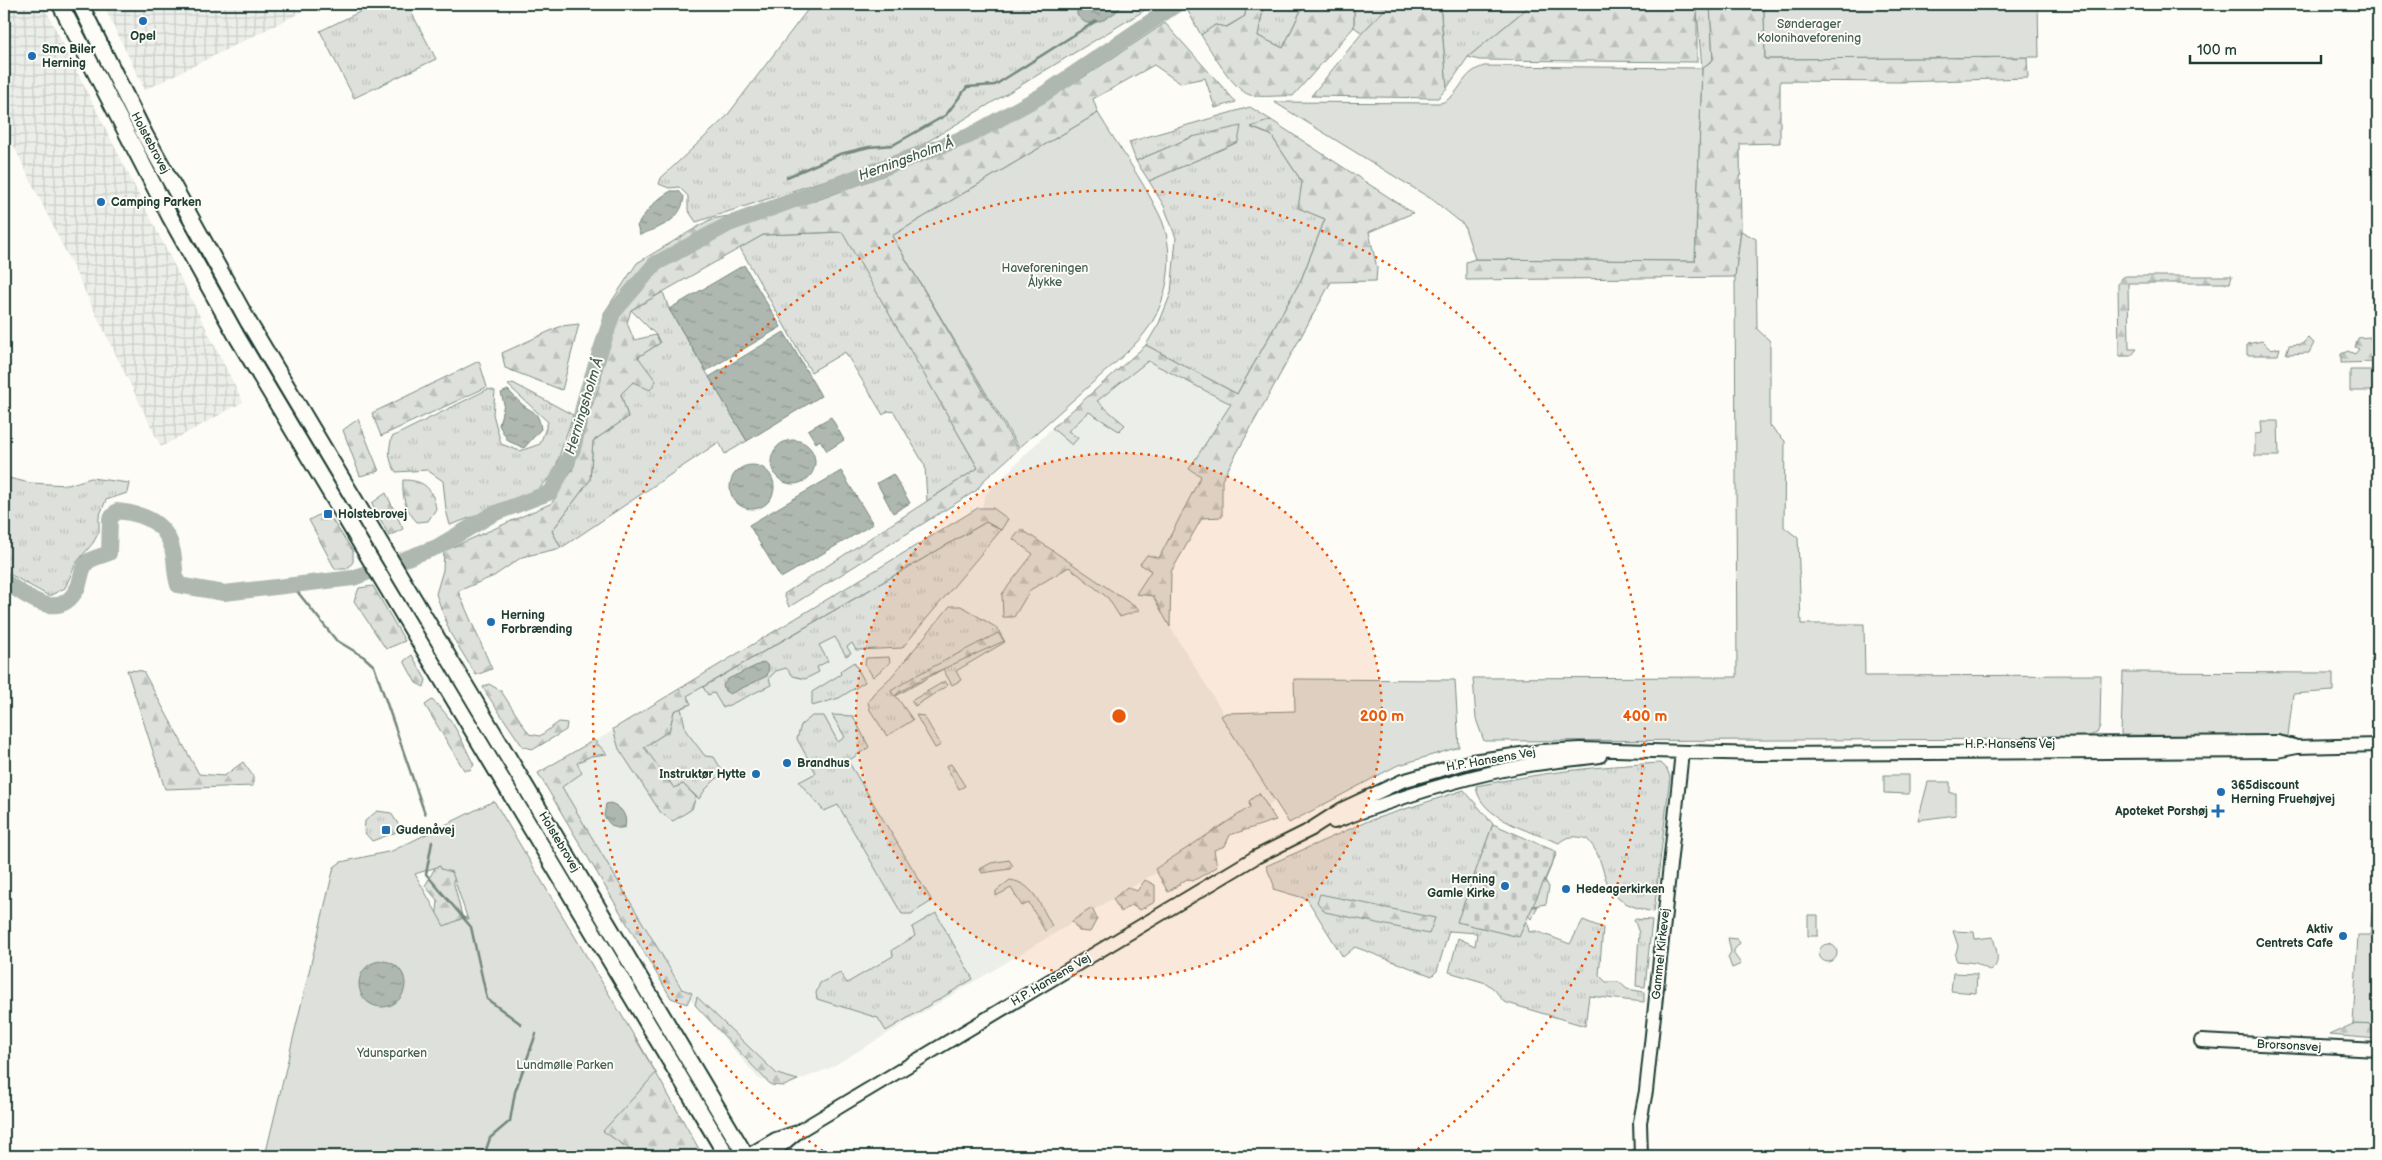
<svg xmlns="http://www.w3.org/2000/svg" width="2382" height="1160" font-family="'Balsamiq Sans',sans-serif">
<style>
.built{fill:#eceee9}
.industrial{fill:url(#industrial-grid)}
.grass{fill:url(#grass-tufts);stroke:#7e8e88}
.forest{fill:url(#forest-firs);stroke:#7e8e88}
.cemetery{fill:url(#cemetery-stones);stroke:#7e8e88}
.green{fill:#dde0db;stroke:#7e8e88;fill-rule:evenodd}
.water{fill:url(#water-ripples);stroke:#75877f}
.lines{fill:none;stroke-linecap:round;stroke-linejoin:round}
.stream{stroke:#75877f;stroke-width:2.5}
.river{stroke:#aeb8b1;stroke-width:16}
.tertiary-casing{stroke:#1f3d34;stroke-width:16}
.secondary-casing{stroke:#1f3d34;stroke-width:19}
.tertiary{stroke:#fdfcf7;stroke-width:12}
.secondary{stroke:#fdfcf7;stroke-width:15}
.ring{fill:none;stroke:#e8590c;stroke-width:2.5;stroke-dasharray:2.5 5}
.poi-dot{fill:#1f6fb2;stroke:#fdfcf7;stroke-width:2}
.labels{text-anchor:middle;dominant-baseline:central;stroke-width:4;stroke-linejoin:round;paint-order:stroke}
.park-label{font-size:12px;fill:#455e55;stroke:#fdfcf7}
.poi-label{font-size:12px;font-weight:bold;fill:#1f3d34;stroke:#fdfcf7;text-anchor:start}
.street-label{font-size:12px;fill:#1f3d34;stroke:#fdfcf7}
.water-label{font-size:14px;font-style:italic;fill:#435c53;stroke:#fdfcf7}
.centre{fill:#e8590c;stroke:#fdfcf7;stroke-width:2.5}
.ring-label{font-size:15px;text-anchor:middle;font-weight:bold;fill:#e8590c;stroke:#fdfcf7;stroke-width:4;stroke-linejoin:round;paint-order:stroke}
</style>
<defs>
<pattern id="industrial-grid" width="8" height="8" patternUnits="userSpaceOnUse" patternTransform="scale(1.25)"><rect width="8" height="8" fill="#eceee9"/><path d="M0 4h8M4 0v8" fill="none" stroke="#cacdc8"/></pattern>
<pattern id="grass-tufts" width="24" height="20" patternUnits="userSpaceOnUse" patternTransform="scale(1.25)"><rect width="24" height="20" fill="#dde0db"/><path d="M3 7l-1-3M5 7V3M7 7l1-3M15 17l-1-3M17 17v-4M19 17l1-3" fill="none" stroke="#bdc1bd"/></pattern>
<pattern id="forest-firs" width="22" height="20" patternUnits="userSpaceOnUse" patternTransform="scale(1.25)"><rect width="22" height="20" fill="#dde0db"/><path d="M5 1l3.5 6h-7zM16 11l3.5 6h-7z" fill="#bdc1bd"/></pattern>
<pattern id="cemetery-stones" width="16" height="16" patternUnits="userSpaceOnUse" patternTransform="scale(1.25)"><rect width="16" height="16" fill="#dde0db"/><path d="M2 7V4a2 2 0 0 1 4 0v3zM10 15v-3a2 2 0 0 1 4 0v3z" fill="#bdc1bd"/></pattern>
<pattern id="water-ripples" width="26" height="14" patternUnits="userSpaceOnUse" patternTransform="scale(1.25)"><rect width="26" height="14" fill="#aeb8b1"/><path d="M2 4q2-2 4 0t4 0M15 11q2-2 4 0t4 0" fill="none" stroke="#8d9791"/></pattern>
</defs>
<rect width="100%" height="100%" fill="#fdfcf7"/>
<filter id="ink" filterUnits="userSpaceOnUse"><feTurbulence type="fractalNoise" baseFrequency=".02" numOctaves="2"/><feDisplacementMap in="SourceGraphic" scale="10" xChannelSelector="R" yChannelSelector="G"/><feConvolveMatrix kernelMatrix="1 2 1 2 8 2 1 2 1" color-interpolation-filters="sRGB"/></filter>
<g filter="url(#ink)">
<path class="built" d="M1146,345L1262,407L1222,480V517L1202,518L1171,572L1170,627L1277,800L830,1068L784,1086L759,1079L692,1001L548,782L550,768L980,513L986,494L1052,428Z"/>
<path class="industrial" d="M4,4H43L243,402L161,447L4,126Z
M103,4H318L145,90Z"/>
<path class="grass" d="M376,4H407L436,59L354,98L320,31Z
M812,4H1077L1075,9L1122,7L1123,4H1155L907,154L696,222L688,210V196L679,187L669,188L659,184L661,178L726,117Z
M1184,4H1247L1245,16L1226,27L1215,25L1201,35Z
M1264,4H1304L1283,48L1258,36Z
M1354,4H1390L1362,33L1354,27Z
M1440,4H1532L1468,57L1447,88Z
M1693,4H1710L1713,60L1702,68L1697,13Z
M1250,107L1271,120L1252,128L1271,135L1302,182L1299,208L1325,219L1301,280L1237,394L1146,345L1159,323L1171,293L1176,238L1164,206L1149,181L1238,142L1192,137L1136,161L1129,142Z
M843,232L978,468L927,501L925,466L894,412L888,411L883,415L845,352L811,372L740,248L763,235Z
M663,292L669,309L747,441L725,454L719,442L561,548L552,531L590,480L593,441L628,417L621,394L633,382L638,357L660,343L656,335L631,310Z
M513,383L573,415L553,475L530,497L450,525L446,510L443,481L427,470L396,472C388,459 388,451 392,437L488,389L495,391L493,414L501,444L520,451L540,444L548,422L508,385Z
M4,477L30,483L68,485L91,478L129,483L127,493L106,500L99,517V532L93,543L76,563L65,588L49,596L4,571V518L9,506L4,487Z
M986,522L1001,530L902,648L856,650L852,643L847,647L851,653L846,656L835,637L819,645L828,661L817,667L819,672L805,679L793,676L786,668L776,671L769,678L771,685L723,708L714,693L708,695L703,687Z
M950,606H961L997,628L1005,642L956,671L961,680L952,685L943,669L896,696L913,720L887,736L870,710L868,702L873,694L892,676Z
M889,657L890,663L873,677L865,664L866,658Z
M854,662L865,682L839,698L812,706V692L841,674L840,671Z
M681,708L686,731L705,756L714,757L723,772L705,790L699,799L683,784L674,788L643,747L669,731L674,711Z
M832,715L853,716L869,747L848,761L932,901L911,914H902L838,805L824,811L799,782L816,773L797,739L801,725L812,716H824L838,742L845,737Z
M1661,763L1667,769L1670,777L1654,912C1642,910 1620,904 1612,892C1601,875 1604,857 1587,839C1577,836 1567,835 1559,843C1533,832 1479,819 1476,786C1540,773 1596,766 1661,763Z
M1464,790L1493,824L1458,923L1557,852L1534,907L1538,906L1531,919L1525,912L1529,932L1536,931L1570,944L1583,920L1603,928L1599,975L1606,982H1619L1627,989L1644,992V1002L1589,996L1585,1026L1504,1002L1494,989L1486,983L1449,972L1458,938L1475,946L1477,933L1449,931L1437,971L1432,976L1355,947L1343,957L1307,899L1273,889L1274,885L1266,866L1368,821Z
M377,811L391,813L402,830L372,841L364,832L365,821Z
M936,913L973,979L886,1031L878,1018L817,999L816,993L820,983L840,973L847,983L893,956L892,950L915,936L912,927Z
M1634,919L1652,920L1645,987L1636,986L1639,933Z"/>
<path class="forest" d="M1246,4H1264L1258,36L1283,48L1304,4H1354V27L1293,96C1280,95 1262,98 1250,95C1233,90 1210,49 1201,35L1215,25L1227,27L1245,16Z
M1390,4H1440L1447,88L1438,98L1311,96L1362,33Z
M1532,4H1693L1697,13V62L1479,60L1468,57Z
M1710,4H1764L1765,59L2027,57L2028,78L1900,82L1780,81V143L1740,144L1741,231L1735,277L1466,280V262L1475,259L1695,261L1702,68L1713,60Z
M1165,23L1236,102L1215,108L1205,78L1180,83L1154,65L1093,99L1098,113L892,236L1018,450L984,480L977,490L789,607L784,594L978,468L842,232L763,235L631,310L627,323L634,340L656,335L660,343L638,357L656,381L650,390L633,382L621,394L628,417L593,441L590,480L552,531L561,548L522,557L494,576L458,591L492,669L476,675L450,633L436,594L443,570L444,551L552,503L574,466L584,428L601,380L604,313L637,263L711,219L815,201L931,158L1084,77Z
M1271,120L1413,213L1369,232L1377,268L1376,281L1331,282L1222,480V517L1202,518L1171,572L1170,627L1153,596L1136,594L1151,571L1140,564L1147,555L1159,558L1201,476L1189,469L1231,404L1148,361L1097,401L1125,425L1119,431L1089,412L1068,431L1078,438L1072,445L1052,428L1146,345L1237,394L1301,280L1325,219L1298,208L1302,182L1271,135L1251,127Z
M1241,126L1238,142L1149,181L1136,161L1192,137Z
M2126,276H2232L2230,283H2128L2129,349H2137L2131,356H2119L2118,284L2121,278Z
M579,324L562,390L505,368L502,353L561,326Z
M2370,337L2373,347L2378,349V362L2341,363V354L2348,351L2355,354L2359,349L2355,347L2358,338Z
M2308,338L2314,343L2309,353L2286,354L2289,345L2302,344Z
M2262,341L2271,350L2280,348L2278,355H2247V344Z
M479,361L487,387L381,436L372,413Z
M358,419L379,471L360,476L343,430Z
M403,480C424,480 433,488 436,509L428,521L417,522C405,509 402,498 403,480Z
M386,493L403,529L389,536L372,503Z
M978,508H993L1008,519L1001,530L986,522L687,696L691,704L674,711L669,731L644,747L674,788L683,784L696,797L692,809L673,821L661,813L619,749L613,729Z
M326,511L353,551V562L347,569H335L309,520Z
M1021,529L1140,610L1120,617L1108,598L1069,567L1030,590L1014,617H1003L1002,594L1033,554L1013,539Z
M373,586L405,641L386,649L354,601L359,588Z
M998,633L1004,641L921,679L894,696L891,691L913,677Z
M412,655L426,680L424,687L416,683L404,661Z
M127,670L143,671L199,774L224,776L243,762L253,776V786L165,789Z
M945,681L948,685L915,706L911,701Z
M489,684L501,691L529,734L540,736L559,722L567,723L566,730L534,749L523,747L486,693L483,687Z
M432,700C453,716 462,742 474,765L470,770H464L425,705Z
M916,715L924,716L941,745L935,748Z
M594,740L607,754L591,756L577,763L582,773L562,787L682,989L692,993L687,1004L671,998L538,773Z
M951,764L965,786L959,789L946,766Z
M1259,793L1276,820L1230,835L1225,846L1214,850L1217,867L1193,881L1187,879L1168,892L1155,869L1250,807L1249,801Z
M442,855L473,862L453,880L464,924L435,929L438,901L425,886Z
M1009,860L1013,866L1010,869L982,873L980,869L991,863Z
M1010,880C1034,883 1041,907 1052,926L1045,931L1029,903L1022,906L1011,888L996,896V891Z
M1145,880L1155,885V902L1140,910L1131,905L1121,912L1113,899L1127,887L1137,891Z
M1545,880L1549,887L1546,904L1526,907Z
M1320,894L1435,918L1429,934L1325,912L1317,902Z
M1092,908L1097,919L1090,932L1079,931L1072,921Z
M697,997L777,1074L798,1080L784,1086L771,1085L695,1005Z
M2353,1024L2378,1025V1039L2329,1035Z
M635,1036L703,1156H544Z"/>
<path class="cemetery" d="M1493,824L1557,852L1519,937L1457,922Z"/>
<path class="green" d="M1764,4H2038L2039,57L1765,59Z
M1484,66L1702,68L1695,261L1475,259L1464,225L1433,200L1274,102L1441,103C1463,94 1459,74 1484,66Z
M1098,113C1118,146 1142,179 1159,214C1176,247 1170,296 1149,327C1136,346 1116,362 1098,378C1072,401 1045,425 1019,448L892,236Z
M1741,231L1756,239L1757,329L1770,341V426L1785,441L1784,527L1798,538L1801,624H1864L1865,676L2101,675L2100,726L2097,733L2081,739L1484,741L1476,719L1473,678L1737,677L1735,277Z
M2350,370H2376V391H2350Z
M2261,421H2278L2279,456H2255V434L2262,433Z
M2123,672L2333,673V691L2293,694L2288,736L2121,735Z
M1294,679L1455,680L1459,747L1396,766L1289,823L1221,716L1226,713L1295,711Z
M1884,775H1909V794L1884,793Z
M1928,782H1950V793H1956V815L1918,820Z
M494,801L656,1073L603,1131L639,1156H265L334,867L341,862L392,851ZM440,866L441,869L452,872L468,920L466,917L444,926L415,874Z
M2377,864L2378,1025L2353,1024L2358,935H2370Z
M1808,915H1818V936H1808Z
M1953,931L1974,932L1975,939L1993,937C1996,950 2002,962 1991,971L1976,963L1957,961L1955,956L1958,946Z
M1728,938L1737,939L1740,943L1734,950V954L1741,964L1732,968L1728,957L1731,952Z
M1819 953a9 9 0 1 1 18 0a9 9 0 1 1-18 0Z
M1953,973L1977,974L1976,993L1951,991Z"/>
<path class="water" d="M1077,4H1123C1118,13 1098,25 1087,23C1083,22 1080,18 1077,15Z
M671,191H679L684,197C681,222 659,227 640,235L637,226C646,211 656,199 671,191Z
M744,265L781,327L706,371L669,309Z
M784,332L821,396L747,441L709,377Z
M508,390C513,395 518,401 523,405C535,414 538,411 541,429L524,448L508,441L499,425L504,404L501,393Z
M831,417L844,440L827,451L820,440L816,443L808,430Z
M771 462a22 22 0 1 1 44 0a22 22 0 1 1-44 0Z
M730 487a22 22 0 1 1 44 0a22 22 0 1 1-44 0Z
M841,471L873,524L781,578L749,525Z
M893,474L910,503L893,513L877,483Z
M764,662L769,667L767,676L730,694L725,691L723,685L728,679Z
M610,803C621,806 628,816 625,827C615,831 609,824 604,816L606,804Z
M359 984a23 23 0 1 1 46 0a23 23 0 1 1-46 0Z"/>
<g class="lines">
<path class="stream" d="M787,177L840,154L869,147L893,145L946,115L967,87L995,85L1096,21
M292,585L336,640L364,657L374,666L425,814
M432,842L426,874L471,927L487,999L521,1024
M484,1156L490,1138L510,1121L515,1092L536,1034"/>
<path class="river" d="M4,581C27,596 59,624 78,587C81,580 81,571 85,565C89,558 102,556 109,553L110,519L117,511C148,514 170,525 174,558C175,568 175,576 178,585L224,593L353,578L437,547L493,514L551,492L573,449L586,395L613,313L655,264L729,224L969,136L1041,96L1177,4"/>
<defs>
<path id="tertiary" d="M2027,744L2278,742L2294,746
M1334,822C1392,800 1451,780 1513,768C1541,762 1571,760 1600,756
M1306,832L1342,809L1402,781L1472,761L1541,751L1580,749L1759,754L2277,751L2297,747L2378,745
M2201,1041L2378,1050
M747,1156L776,1139L794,1133
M769,1156L799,1131L1256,857L1312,829
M1641,1156L1640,1122L1646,1091L1682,752"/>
<path id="secondary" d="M60,4L169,215L236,335L727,1156
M80,4L145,135L249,323L746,1156"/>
</defs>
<use href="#tertiary" class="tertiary-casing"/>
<use href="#secondary" class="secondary-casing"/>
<use href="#tertiary" class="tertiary"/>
<use href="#secondary" class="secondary"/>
</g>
</g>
<circle cx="1119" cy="716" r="263" fill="#e8590c" fill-opacity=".12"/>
<g class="ring">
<circle cx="1119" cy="716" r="263"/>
<path d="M829 1155A526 526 0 1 1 1409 1155"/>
</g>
<g class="poi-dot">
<circle cx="143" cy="21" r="5"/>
<circle cx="32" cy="56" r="5"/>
<circle cx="101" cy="202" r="5"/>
<rect x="323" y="509" width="10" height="10" rx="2.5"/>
<circle cx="491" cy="622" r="5"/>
<circle cx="787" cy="763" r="5"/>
<circle cx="756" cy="774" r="5"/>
<circle cx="2221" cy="792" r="5"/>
<path d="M2215.5 803.5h5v5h5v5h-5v5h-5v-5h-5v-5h5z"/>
<rect x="381" y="825" width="10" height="10" rx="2.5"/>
<circle cx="1505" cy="886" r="5"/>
<circle cx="1566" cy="889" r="5"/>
<circle cx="2343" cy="936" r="5"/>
</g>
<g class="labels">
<g class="park-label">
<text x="1809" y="24">Sønderager<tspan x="1809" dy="14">Kolonihaveforening</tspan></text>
<text x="1045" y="268">Haveforeningen<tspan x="1045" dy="14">Ålykke</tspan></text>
<text x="392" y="1053">Ydunsparken</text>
<text x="565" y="1065">Lundmølle Parken</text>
</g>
<g class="poi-label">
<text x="143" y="36" text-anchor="middle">Opel</text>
<text x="42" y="49">Smc Biler<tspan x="42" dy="14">Herning</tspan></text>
<text x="111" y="202">Camping Parken</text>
<text x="338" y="514">Holstebrovej</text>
<text x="501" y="615">Herning<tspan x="501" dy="14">Forbrænding</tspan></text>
<text x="797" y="763">Brandhus</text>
<text x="746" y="774" text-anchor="end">Instruktør Hytte</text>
<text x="2231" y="785">365discount<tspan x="2231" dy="14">Herning Fruehøjvej</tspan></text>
<text x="2208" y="811" text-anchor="end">Apoteket Porshøj</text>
<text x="396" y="830">Gudenåvej</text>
<text x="1495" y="879" text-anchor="end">Herning<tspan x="1495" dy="14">Gamle Kirke</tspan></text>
<text x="1576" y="889">Hedeagerkirken</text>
<text x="2333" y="929" text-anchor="end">Aktiv<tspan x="2333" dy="14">Centrets Cafe</tspan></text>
</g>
<g class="street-label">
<text transform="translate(150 143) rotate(62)">Holstebrovej</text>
<text x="2010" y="744">H.P. Hansens Vej</text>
<text transform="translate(1491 760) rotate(-10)">H.P. Hansens Vej</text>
<text transform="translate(559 842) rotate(59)">Holstebrovej</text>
<text transform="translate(1661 954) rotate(-84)">Gammel Kirkevej</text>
<text transform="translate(1051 980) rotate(-31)">H.P. Hansens Vej</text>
<text transform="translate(2289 1046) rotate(3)">Brorsonsvej</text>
</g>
<g class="water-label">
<text transform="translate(906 159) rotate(-20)">Herningsholm Å</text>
<text transform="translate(584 406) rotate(-73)">Herningsholm Å</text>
</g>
</g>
<circle cx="1119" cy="716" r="8" class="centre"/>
<g class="ring-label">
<text x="1382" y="721">200 m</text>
<text x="1645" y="721">400 m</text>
</g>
<rect width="2382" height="1160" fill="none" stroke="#fdfcf7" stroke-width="20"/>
<rect x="10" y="10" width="2362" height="1140" fill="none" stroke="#1f3d34" stroke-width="2" filter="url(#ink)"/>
<path d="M2190 55v8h131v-8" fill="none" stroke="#1f3d34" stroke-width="2.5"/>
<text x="2197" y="55" font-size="15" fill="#1f3d34" stroke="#fdfcf7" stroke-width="4" paint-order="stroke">100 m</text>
</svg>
